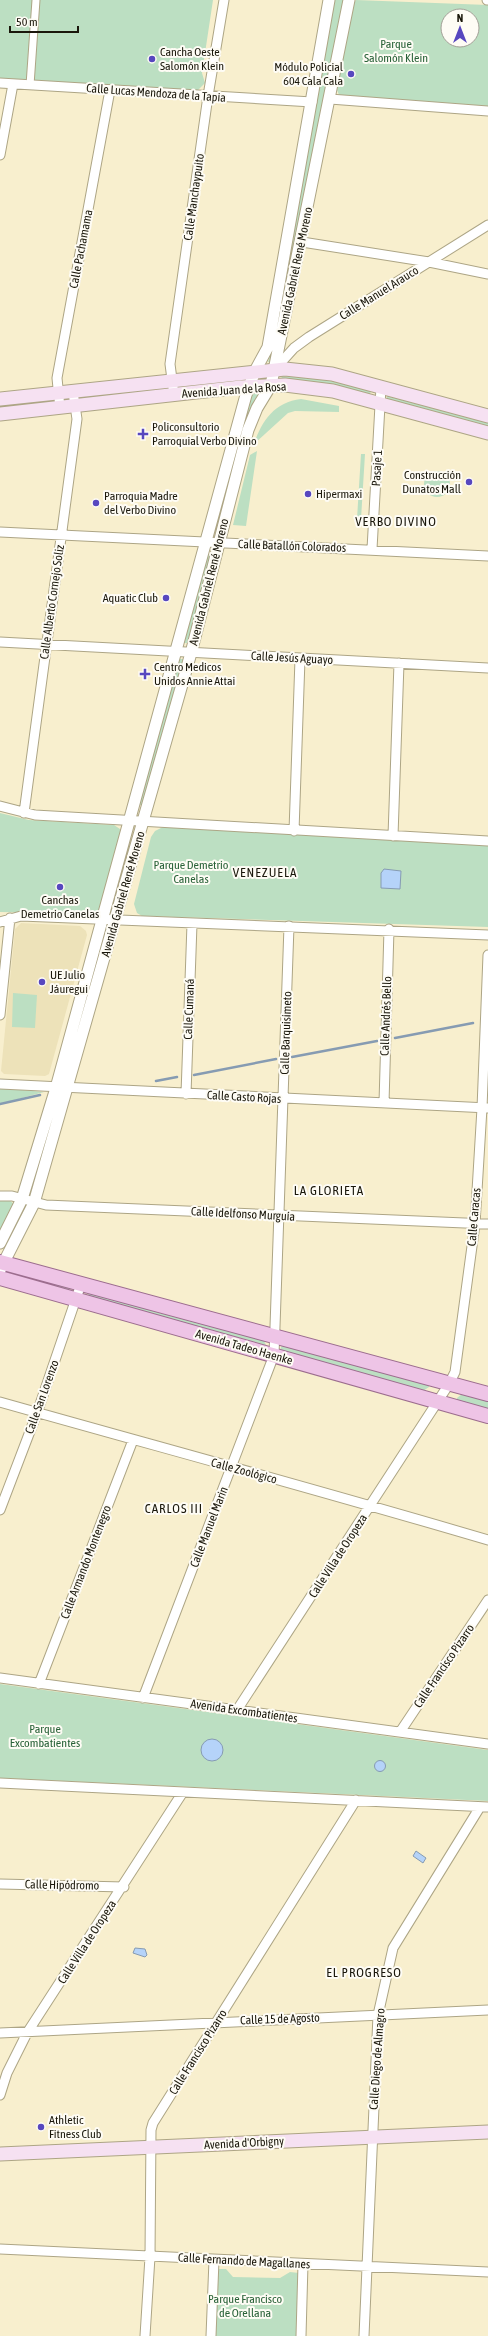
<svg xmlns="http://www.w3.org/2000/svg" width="488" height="2336" font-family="'Asap Condensed',sans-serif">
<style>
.built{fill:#ede2b9}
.green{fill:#bcdfc2;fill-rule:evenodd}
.water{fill:#b5d3f9;stroke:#869bb2}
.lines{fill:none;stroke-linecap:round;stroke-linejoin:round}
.stream{stroke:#869bb2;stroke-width:2.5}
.pedestrian-casing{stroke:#ada585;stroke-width:9}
.minor-casing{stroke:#ada585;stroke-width:11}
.tertiary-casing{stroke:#ada585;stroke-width:13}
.secondary-casing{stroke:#ada585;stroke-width:15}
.primary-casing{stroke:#9c6d8e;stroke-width:16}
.pedestrian{stroke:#fff;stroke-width:7}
.minor{stroke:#fff;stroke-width:9}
.tertiary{stroke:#fff;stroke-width:11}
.secondary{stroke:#f6e1f2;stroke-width:13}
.primary{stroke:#eec4e6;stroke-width:14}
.poi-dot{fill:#5747bf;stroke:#fefcf5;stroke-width:1.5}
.labels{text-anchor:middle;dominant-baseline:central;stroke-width:4;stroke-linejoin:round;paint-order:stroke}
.park-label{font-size:12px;fill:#286137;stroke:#fefcf5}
.poi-label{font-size:12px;fill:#1a170b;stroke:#fefcf5;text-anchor:start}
.street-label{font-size:12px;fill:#1a170b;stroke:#fefcf5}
.neighbourhood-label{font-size:13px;letter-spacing:1px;fill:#1a170b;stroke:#fefcf5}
</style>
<rect width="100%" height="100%" fill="#f8efce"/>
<path class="built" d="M21,923L80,926L86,931L87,935L49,1074L45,1076L4,1074L1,1071L15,929Z"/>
<path class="green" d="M0,0H213L202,73L205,83L198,90H192L0,78Z
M333,0H345L273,362H268L273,346Z
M356,0L488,5V106L339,95L337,90L352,6ZM448,16H472V40H448Z
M282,376L327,380L371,391L370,394L281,380Z
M165,387V391L83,400V396Z
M263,390L243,430L252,393Z
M387,396L488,423V426L387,399Z
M301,399L339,406V412L295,411L288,413L254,444C262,420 275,402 301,399Z
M53,400V404L0,409V405Z
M257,451L246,526L233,525L250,455Z
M361,454H365L361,519H357Z
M424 484a13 13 0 1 1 26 0a13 13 0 1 1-26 0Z
M208,555H211L188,643H184Z
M179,659H183L143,805H139Z
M0,813L29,820L114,825L120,829L122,835L100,912L96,914L0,912Z
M165,826L488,845V927L142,916L137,913L134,904L151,837L155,831Z
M13,993L37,995L35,1028L12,1027Z
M0,1088L44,1092L0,1104Z
M0,1200H9L14,1204L0,1234Z
M7,1270L70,1288L69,1291L6,1273Z
M89,1292L264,1341L266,1345L88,1296Z
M282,1345L429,1385V1387L423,1391L280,1350Z
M462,1394L488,1401V1409L457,1400V1398Z
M0,1684L488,1750V1801L0,1778Z
M219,2269H226L233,2277L280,2278L290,2272L299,2273L297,2336H214L216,2271Z"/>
<path class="water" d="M384,869L401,871L400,889L381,888V873Z
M201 1750a11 11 0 1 1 22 0a11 11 0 1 1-22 0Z
M374.5 1766a5.5 5.5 0 1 1 11 0a5.5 5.5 0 1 1-11 0Z
M416,1851L426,1858L423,1863L413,1856Z
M135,1948L145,1949L147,1955L145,1957L133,1953Z"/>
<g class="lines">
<path class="stream" d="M395,1038L473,1023
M292,1057L377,1041
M194,1075L276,1059
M156,1081L177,1077
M0,1104L40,1095"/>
<defs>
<path id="pedestrian" d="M30,85L36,0"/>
<path id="minor" d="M487,0H488
M0,83L312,102
M330,99L488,111
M0,155L13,84
M302,242L429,262L488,274
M275,369L294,348L309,337L488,225
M174,395L170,364L208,96L224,0
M60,408L57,378L110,90
M0,532L488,556
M372,549L381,387
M0,642L488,668
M0,806L35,815L488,841
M24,813L77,419L73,392
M294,831L300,659
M393,836L399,663
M0,922L21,916L488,935
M0,1015L10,918
M0,1084L488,1108
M186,1094L192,924
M384,1103L389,929
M0,1196H12L46,1205L488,1224
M0,1402C163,1448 326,1492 488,1540
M0,1510L37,1413L81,1284
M0,1678L488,1744
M39,1684L133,1440
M143,1698L274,1355L289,926
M237,1710L449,1384L455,1372L475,1224L482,1108L488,955
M400,1732L488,1600
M0,1783L488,1807
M0,1884L124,1887
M0,2033L488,2010
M0,2095L7,2073L27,2033L183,1792
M0,2249L488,2272
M145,2336L150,2257L151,2130L153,2123L356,1800
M211,2336L214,2260
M301,2336L303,2264
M364,2336L378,2015L393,1948L480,1807"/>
<path id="tertiary" d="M0,1243L22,1199L56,1088L246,395L255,371L268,347L329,0
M0,1270L34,1203L191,653L248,430L257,408L271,385L349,0"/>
<path id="secondary" d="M0,399L285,369L332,374L488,416
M0,414L241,387L285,385L333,391L488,433
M0,2154L488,2132"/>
<path id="primary" d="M0,1262L488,1394
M0,1278L488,1416"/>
</defs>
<use href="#pedestrian" class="pedestrian-casing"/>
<use href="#minor" class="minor-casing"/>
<use href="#tertiary" class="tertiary-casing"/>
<use href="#secondary" class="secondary-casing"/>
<use href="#primary" class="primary-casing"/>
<use href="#pedestrian" class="pedestrian"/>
<use href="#minor" class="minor"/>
<use href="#tertiary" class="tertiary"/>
<use href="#secondary" class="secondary"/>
<use href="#primary" class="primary"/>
</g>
<g class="poi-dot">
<circle cx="152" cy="59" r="4"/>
<circle cx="351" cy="74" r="4"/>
<path d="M141 428h4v4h4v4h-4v4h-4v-4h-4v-4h4z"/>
<circle cx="469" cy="482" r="4"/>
<circle cx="308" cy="494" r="4"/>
<circle cx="96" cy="503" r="4"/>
<circle cx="166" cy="598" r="4"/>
<path d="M143 668h4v4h4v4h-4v4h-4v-4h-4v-4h4z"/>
<circle cx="60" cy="887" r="4"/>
<circle cx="42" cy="982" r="4"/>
<circle cx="41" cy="2127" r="4"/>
</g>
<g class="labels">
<g class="park-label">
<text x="396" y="44">Parque<tspan x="396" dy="14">Salomón Klein</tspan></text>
<text x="191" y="865">Parque Demetrio<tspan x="191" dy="14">Canelas</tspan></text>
<text x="45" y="1729">Parque<tspan x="45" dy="14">Excombatientes</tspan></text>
<text x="245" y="2299">Parque Francisco<tspan x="245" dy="14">de Orellana</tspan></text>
</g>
<g class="poi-label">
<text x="160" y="52">Cancha Oeste<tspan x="160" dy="14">Salomón Klein</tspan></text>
<text x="343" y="67" text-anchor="end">Módulo Policial<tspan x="343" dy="14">604 Cala Cala</tspan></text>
<text x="152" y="427">Policonsultorio<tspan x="152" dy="14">Parroquial Verbo Divino</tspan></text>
<text x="461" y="475" text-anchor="end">Construcción<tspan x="461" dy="14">Dunatos Mall</tspan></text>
<text x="316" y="494">Hipermaxi</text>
<text x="104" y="496">Parroquia Madre<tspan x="104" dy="14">del Verbo Divino</tspan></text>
<text x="158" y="598" text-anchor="end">Aquatic Club</text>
<text x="154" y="667">Centro Medicos<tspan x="154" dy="14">Unidos Annie Attai</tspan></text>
<text x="60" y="900" text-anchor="middle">Canchas<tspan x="60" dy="14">Demetrio Canelas</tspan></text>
<text x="50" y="975">UE Julio<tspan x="50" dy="14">Jáuregui</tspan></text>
<text x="49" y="2120">Athletic<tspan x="49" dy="14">Fitness Club</tspan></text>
</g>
<g class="street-label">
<text transform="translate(156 93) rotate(4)">Calle Lucas Mendoza de la Tapia</text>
<text transform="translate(194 197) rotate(-82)">Calle Manchaypuito</text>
<text transform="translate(81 249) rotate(-79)">Calle Pachamama</text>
<text transform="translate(295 271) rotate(-78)">Avenida Gabriel René Moreno</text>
<text transform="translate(379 293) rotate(-32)">Calle Manuel Arauco</text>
<text transform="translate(234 390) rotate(-4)">Avenida Juan de la Rosa</text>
<text transform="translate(377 468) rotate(-87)">Pasaje 1</text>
<text transform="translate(292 546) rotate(2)">Calle Batallón Colorados</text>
<text transform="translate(209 582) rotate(-76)">Avenida Gabriel René Moreno</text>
<text transform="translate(52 602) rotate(-82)">Calle Alberto Cornejo Soliz</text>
<text transform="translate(292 658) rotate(3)">Calle Jesús Aguayo</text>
<text transform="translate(123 894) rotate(-74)">Avenida Gabriel René Moreno</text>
<text transform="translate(189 1009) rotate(-88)">Calle Cumaná</text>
<text transform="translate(386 1016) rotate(-88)">Calle Andrés Bello</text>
<text transform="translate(286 1033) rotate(-88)">Calle Barquisimeto</text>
<text transform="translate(244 1097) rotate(3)">Calle Casto Rojas</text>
<text transform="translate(243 1214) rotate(3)">Calle Idelfonso Murguía</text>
<text transform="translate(474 1217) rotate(-85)">Calle Caracas</text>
<text transform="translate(244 1347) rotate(16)">Avenida Tadeo Haenke</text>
<text transform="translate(42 1397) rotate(-70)">Calle San Lorenzo</text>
<text transform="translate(244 1471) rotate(15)">Calle Zoológico</text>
<text transform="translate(209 1527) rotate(-69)">Calle Manuel Marin</text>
<text transform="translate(338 1556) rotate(-57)">Calle Villa de Oropeza</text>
<text transform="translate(86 1562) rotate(-69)">Calle Armando Montenegro</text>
<text transform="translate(444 1666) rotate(-56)">Calle Francisco Pizarro</text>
<text transform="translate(244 1711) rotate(8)">Avenida Excombatientes</text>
<text transform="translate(62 1885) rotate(1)">Calle Hipódromo</text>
<text transform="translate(87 1942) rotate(-57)">Calle Villa de Oropeza</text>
<text transform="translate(280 2019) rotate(-2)">Calle 15 de Agosto</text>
<text transform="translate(198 2052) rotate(-58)">Calle Francisco Pizarro</text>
<text transform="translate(377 2059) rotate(-86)">Calle Diego de Almagro</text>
<text transform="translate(244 2143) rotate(-3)">Avenida d'Orbigny</text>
<text transform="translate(244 2261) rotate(3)">Calle Fernando de Magallanes</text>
</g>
<g class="neighbourhood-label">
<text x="396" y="521">VERBO DIVINO</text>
<text x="265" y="872">VENEZUELA</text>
<text x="329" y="1190">LA GLORIETA</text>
<text x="174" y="1508">CARLOS III</text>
<text x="364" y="1972">EL PROGRESO</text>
</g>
</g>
<g transform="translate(460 28)"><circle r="19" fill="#fefcf5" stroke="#a3a097"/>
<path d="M0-3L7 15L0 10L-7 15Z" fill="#5747bf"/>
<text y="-6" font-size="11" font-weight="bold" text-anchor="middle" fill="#1a170b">N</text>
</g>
<path d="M10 26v6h68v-6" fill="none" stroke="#1a170b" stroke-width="2"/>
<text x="16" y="26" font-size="12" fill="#1a170b" stroke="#fefcf5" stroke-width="3" paint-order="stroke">50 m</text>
</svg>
